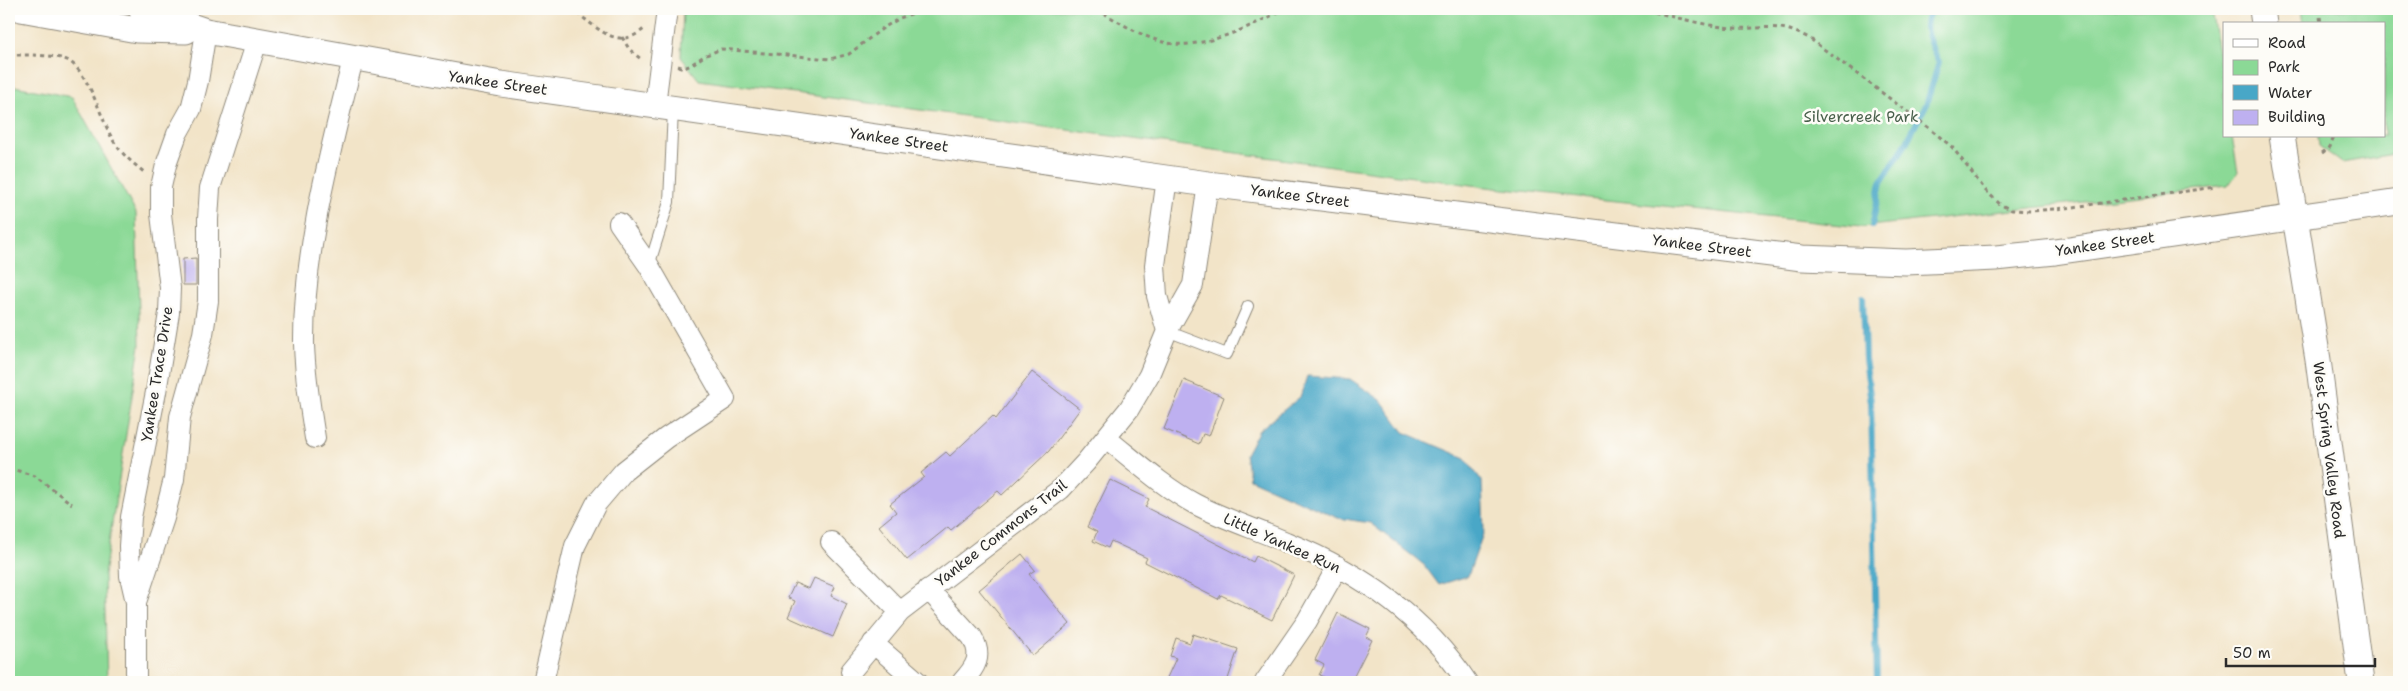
<svg xmlns="http://www.w3.org/2000/svg" width="2408" height="691" font-family="'Shantell Sans',sans-serif">
<style>
.green{fill:#8bd996;stroke:#5b8260}
.water{fill:#48a7c7;stroke:#3a6979}
.lines{fill:none;stroke-linecap:round;stroke-linejoin:round}
.stream{stroke:#48a7c7;stroke-width:6}
.building{fill:#beb0f0}
.service-casing{stroke:#8e887a;stroke-width:12}
.minor-casing{stroke:#8e887a;stroke-width:22}
.tertiary-casing{stroke:#8e887a;stroke-width:27}
.path{stroke:#8e887a;stroke-width:3;stroke-dasharray:4 4;stroke-linecap:butt}
.service{stroke:#fff;stroke-width:10}
.minor{stroke:#fff;stroke-width:20}
.tertiary{stroke:#fff;stroke-width:25}
.labels{text-anchor:middle;dominant-baseline:central;stroke-width:5;stroke-linejoin:round;paint-order:stroke}
.street-label{font-size:15px;fill:#2b2b2b;stroke:#fdfcf7}
.park-label{font-size:15px;fill:#485f4b;stroke:#fdfcf7}
</style>
<rect width="100%" height="100%" fill="#fdfcf7"/>
<filter id="ink" filterUnits="userSpaceOnUse"><feTurbulence type="fractalNoise" baseFrequency=".02" numOctaves="2"/><feDisplacementMap in="SourceGraphic" scale="10" xChannelSelector="R" yChannelSelector="G"/><feConvolveMatrix kernelMatrix="1 2 1 2 8 2 1 2 1" color-interpolation-filters="sRGB"/></filter>
<filter id="wash" filterUnits="userSpaceOnUse"><feTurbulence type="fractalNoise" baseFrequency=".0096" numOctaves="4" result="noise"/><feDisplacementMap in="SourceGraphic" scale="20" xChannelSelector="R" yChannelSelector="G"/><feGaussianBlur stdDeviation="1.12" result="paint"/><feColorMatrix in="noise" values="0 0 0 0 0 0 0 0 0 0 0 0 0 0 0 0 0 1.4 0 .05"/><feComposite in="paint" operator="in"/></filter>
<g filter="url(#wash)">
<rect width="100%" height="100%" fill="#f2e4c8"/>
<path class="green" d="M683,9H2211L2224,88V136H2232L2238,172L2228,186L1861,227L1494,188L699,80L681,57Z
M2301,9H2399V153L2342,163L2319,146L2318,136H2384V24H2303Z
M9,85L72,97L136,213L140,345L104,575L107,682H9Z"/>
<path class="water" d="M1307,376L1350,379L1381,400L1404,432L1465,458L1482,481L1484,531L1468,576L1439,585L1424,565L1370,523L1338,518L1250,479L1246,454L1259,430L1300,397Z"/>
<g class="lines">
<path class="stream" d="M1872,226L1881,182L1904,147L1926,105L1939,62C1931,45 1918,25 1933,9
M1863,297L1865,359L1871,402L1877,682"/>
</g>
<g id="blocks">
<path class="building" d="M196,258V285H183V259Z
M1032,372L1080,409L1049,451L1002,495L998,491L951,530L948,527L907,560L879,526L896,512L890,504L924,477L921,473L946,452L950,456L993,416L996,419Z
M1184,380L1224,397L1209,436L1203,434L1199,444L1164,429Z
M1110,480L1149,499L1145,507L1253,562L1256,556L1294,575L1272,620L1221,595L1218,599L1145,562L1147,558L1111,541L1108,548L1093,541L1097,532L1087,527Z
M1022,554L1035,570L1029,574L1070,624L1033,656L979,590Z
M814,578L835,587L831,596L847,604L833,637L788,617L795,601L788,598L795,583L809,589Z
M1338,613L1370,629L1366,637L1372,640L1351,682H1335L1319,675L1324,665L1315,660Z
M1193,634L1238,649L1227,682H1165L1176,658L1170,656L1176,638L1190,643Z"/>
</g>
</g>
<g filter="url(#ink)">
<use href="#blocks" fill-opacity="0" stroke="#8e887a" stroke-width="1"/>
<g class="lines">
<defs>
<path id="service" d="M649,266L669,202L673,109
M1167,331L1227,354L1248,306"/>
<path id="minor" d="M655,105L667,9
M1167,331L1157,296L1155,265L1167,178
M315,438C310,407 305,376 304,344C303,251 331,149 353,59
M1106,438C1135,461 1162,486 1195,504C1224,519 1256,529 1286,542C1358,571 1423,616 1467,682
M831,542L900,612
M928,589L972,637C983,656 976,667 962,682
M136,602L164,518L174,479L180,417L203,334L208,301V219L210,188L257,41
M873,643L918,682
M851,671L900,612L1061,489L1086,462L1129,409L1149,375L1167,331L1193,285L1208,184
M136,682V602L130,576L129,546L131,517L156,392L169,313L170,288L161,214V187L166,165L177,134L191,109L198,81L206,31
M543,682L575,546L596,504L624,471L666,438L725,399L649,266L619,223
M1265,682L1307,621L1338,566"/>
<path id="tertiary" d="M21,9L137,30L186,31
M141,9L206,31L501,84L1208,184L1802,258L1906,262L1996,258L2055,252L2399,202
M2262,9L2264,24
M2282,136L2318,360L2361,682"/>
</defs>
<use href="#service" class="service-casing"/>
<use href="#minor" class="minor-casing"/>
<use href="#tertiary" class="tertiary-casing"/>
<path class="path" d="M570,9C593,21 615,55 645,28
M1097,9C1119,22 1141,37 1167,43C1203,50 1253,26 1284,9
M1639,9C1671,15 1702,26 1734,28C1768,30 1775,21 1809,38L1929,128L1952,147L1986,191L2001,205L2012,210L2031,211L2066,208L2216,187
M2319,9L2321,24
M622,37L629,49L642,60
M9,55C23,55 54,54 67,60C89,71 101,120 113,140C121,154 133,163 145,173
M678,66L684,68L691,65L704,56L721,49L830,59L849,54L883,28L900,18L925,9
M2322,153L2330,147L2334,136
M9,468L35,476L72,504"/>
<use href="#service" class="service"/>
<use href="#minor" class="minor"/>
<use href="#tertiary" class="tertiary"/>
</g>
</g>
<g class="labels">
<g class="street-label">
<text transform="translate(498 83) rotate(8)">Yankee Street</text>
<text transform="translate(899 140) rotate(8)">Yankee Street</text>
<text transform="translate(1300 196) rotate(7)">Yankee Street</text>
<text transform="translate(2105 244) rotate(-8)">Yankee Street</text>
<text transform="translate(1702 246) rotate(7)">Yankee Street</text>
<text transform="translate(157 374) rotate(-81)">Yankee Trace Drive</text>
<text transform="translate(2329 450) rotate(83)">West Spring Valley Road</text>
<text transform="translate(1001 533) rotate(-38)">Yankee Commons Trail</text>
<text transform="translate(1282 543) rotate(24)">Little Yankee Run</text>
</g>
<g class="park-label">
<text x="1861" y="117">Silvercreek Park</text>
</g>
</g>
<rect width="2408" height="691" fill="none" stroke="#fdfcf7" stroke-width="30"/>
<rect x="2223" y="22" width="162" height="115" fill="#fdfcf7" stroke="#a9a8a5"/>
<rect x="2233" y="39" width="25" height="8" fill="#ffffff" stroke="#a9a8a5"/>
<text x="2268" y="48" font-size="15" fill="#2b2b2b">Road</text>
<rect x="2233" y="60" width="25" height="15" fill="#8bd996" stroke="#a9a8a5"/>
<text x="2268" y="72" font-size="15" fill="#2b2b2b">Park</text>
<rect x="2233" y="85" width="25" height="15" fill="#48a7c7" stroke="#a9a8a5"/>
<text x="2268" y="98" font-size="15" fill="#2b2b2b">Water</text>
<rect x="2233" y="110" width="25" height="15" fill="#beb0f0" stroke="#a9a8a5"/>
<text x="2268" y="122" font-size="15" fill="#2b2b2b">Building</text>
<path d="M2226 658v8h149v-8" fill="none" stroke="#2b2b2b" stroke-width="2.5"/>
<text x="2233" y="658" font-size="15" fill="#2b2b2b" stroke="#fdfcf7" stroke-width="4" paint-order="stroke">50 m</text>
</svg>
